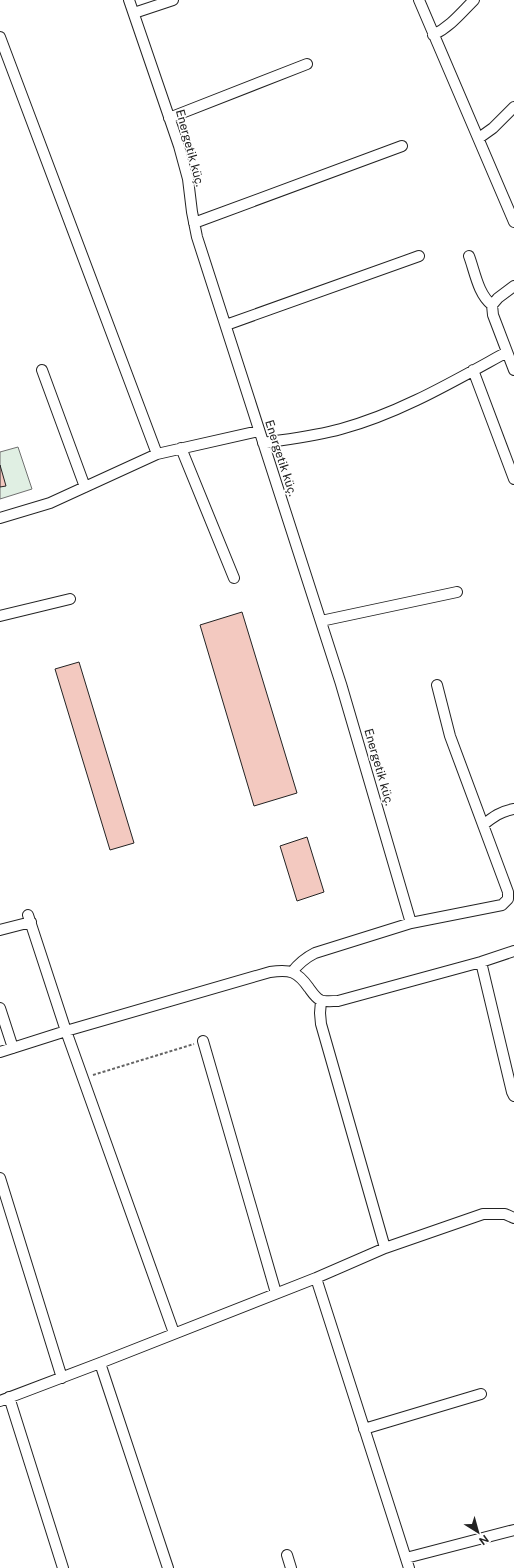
<svg xmlns="http://www.w3.org/2000/svg" width="514" height="1568" font-family="'Public Sans',sans-serif">
<style>
.green{fill:#e0efe3;stroke:#6f6f6f}
.building{fill:#f3c9c0;stroke:#222}
.lines{fill:none;stroke-linecap:round;stroke-linejoin:round}
.minor-casing{stroke:#222;stroke-width:12}
.path{stroke:#646464;stroke-width:2;stroke-dasharray:3 2;stroke-linecap:butt}
.minor{stroke:#fff;stroke-width:10}
.labels{text-anchor:middle;dominant-baseline:central;stroke-width:3;stroke-linejoin:round;paint-order:stroke}
.street-label{font-size:12px;fill:#222;stroke:#fff}
</style>
<rect width="100%" height="100%" fill="#fff"/>
<path class="green" d="M18,447L32,489L0,499V452Z"/>
<path class="building" d="M0,465L6,486L0,487Z
M242,612L297,793L254,806L200,625Z
M79,662L134,843L110,850L55,669Z
M307,837L324,892L297,901L280,846Z"/>
<g class="lines">
<defs>
<path id="minor" d="M129,0L179,146L188,179L192,212L197,237L341,684L411,923
M419,0L514,222
M134,13L173,0
M433,35C450,27 461,13 474,0
M0,37L157,454
M169,118L307,64
M479,138L493,128L514,107
M194,223L402,146
M469,256C475,272 478,294 492,305
M514,286L498,298L492,305L493,315L514,370
M226,325L419,256
M42,370L85,487
M473,370L514,479
M263,443C289,439 316,436 341,429C400,413 454,381 507,352
M181,448L234,578
M0,518L50,503L157,454L259,431
M0,616L70,599
M321,621L457,592
M483,825C493,817 501,811 514,809
M28,915L66,1031L174,1333
M0,930L31,922
M481,962L512,1092L514,1096
M292,972C299,963 305,958 315,953L411,923L502,905L508,899V892L450,736L437,685
M321,1001L320,1013L321,1024L385,1248
M0,1008L13,1048
M203,1041L276,1293
M0,1052L66,1031L270,972C290,969 297,971 309,988C312,992 315,997 320,1000C324,1002 332,1001 338,1001L481,962L514,951
M0,1178L62,1378
M316,1278L409,1568
M100,1363L168,1568
M9,1397L63,1568
M0,1401L100,1363L316,1278L385,1248L483,1214H505L514,1218
M364,1429L481,1394
M287,1555L291,1568
M406,1558L514,1530"/>
</defs>
<use href="#minor" class="minor-casing"/>
<path class="path" d="M93,1075L194,1044"/>
<use href="#minor" class="minor"/>
</g>
<g class="labels">
<g class="street-label">
<text transform="translate(190 148) rotate(75)">Energetik küç.</text>
<text transform="translate(281 458) rotate(72)">Energetik küç.</text>
<text transform="translate(379 767) rotate(74)">Energetik küç.</text>
</g>
</g>
<g transform="translate(478 1532) rotate(143)" stroke="#ffffff" stroke-width="3" paint-order="stroke">
<path d="M0-3L7 15L0 10L-7 15Z" fill="#222222"/>
<text y="-6" font-size="11" font-weight="bold" text-anchor="middle" fill="#222222">N</text>
</g>
</svg>
